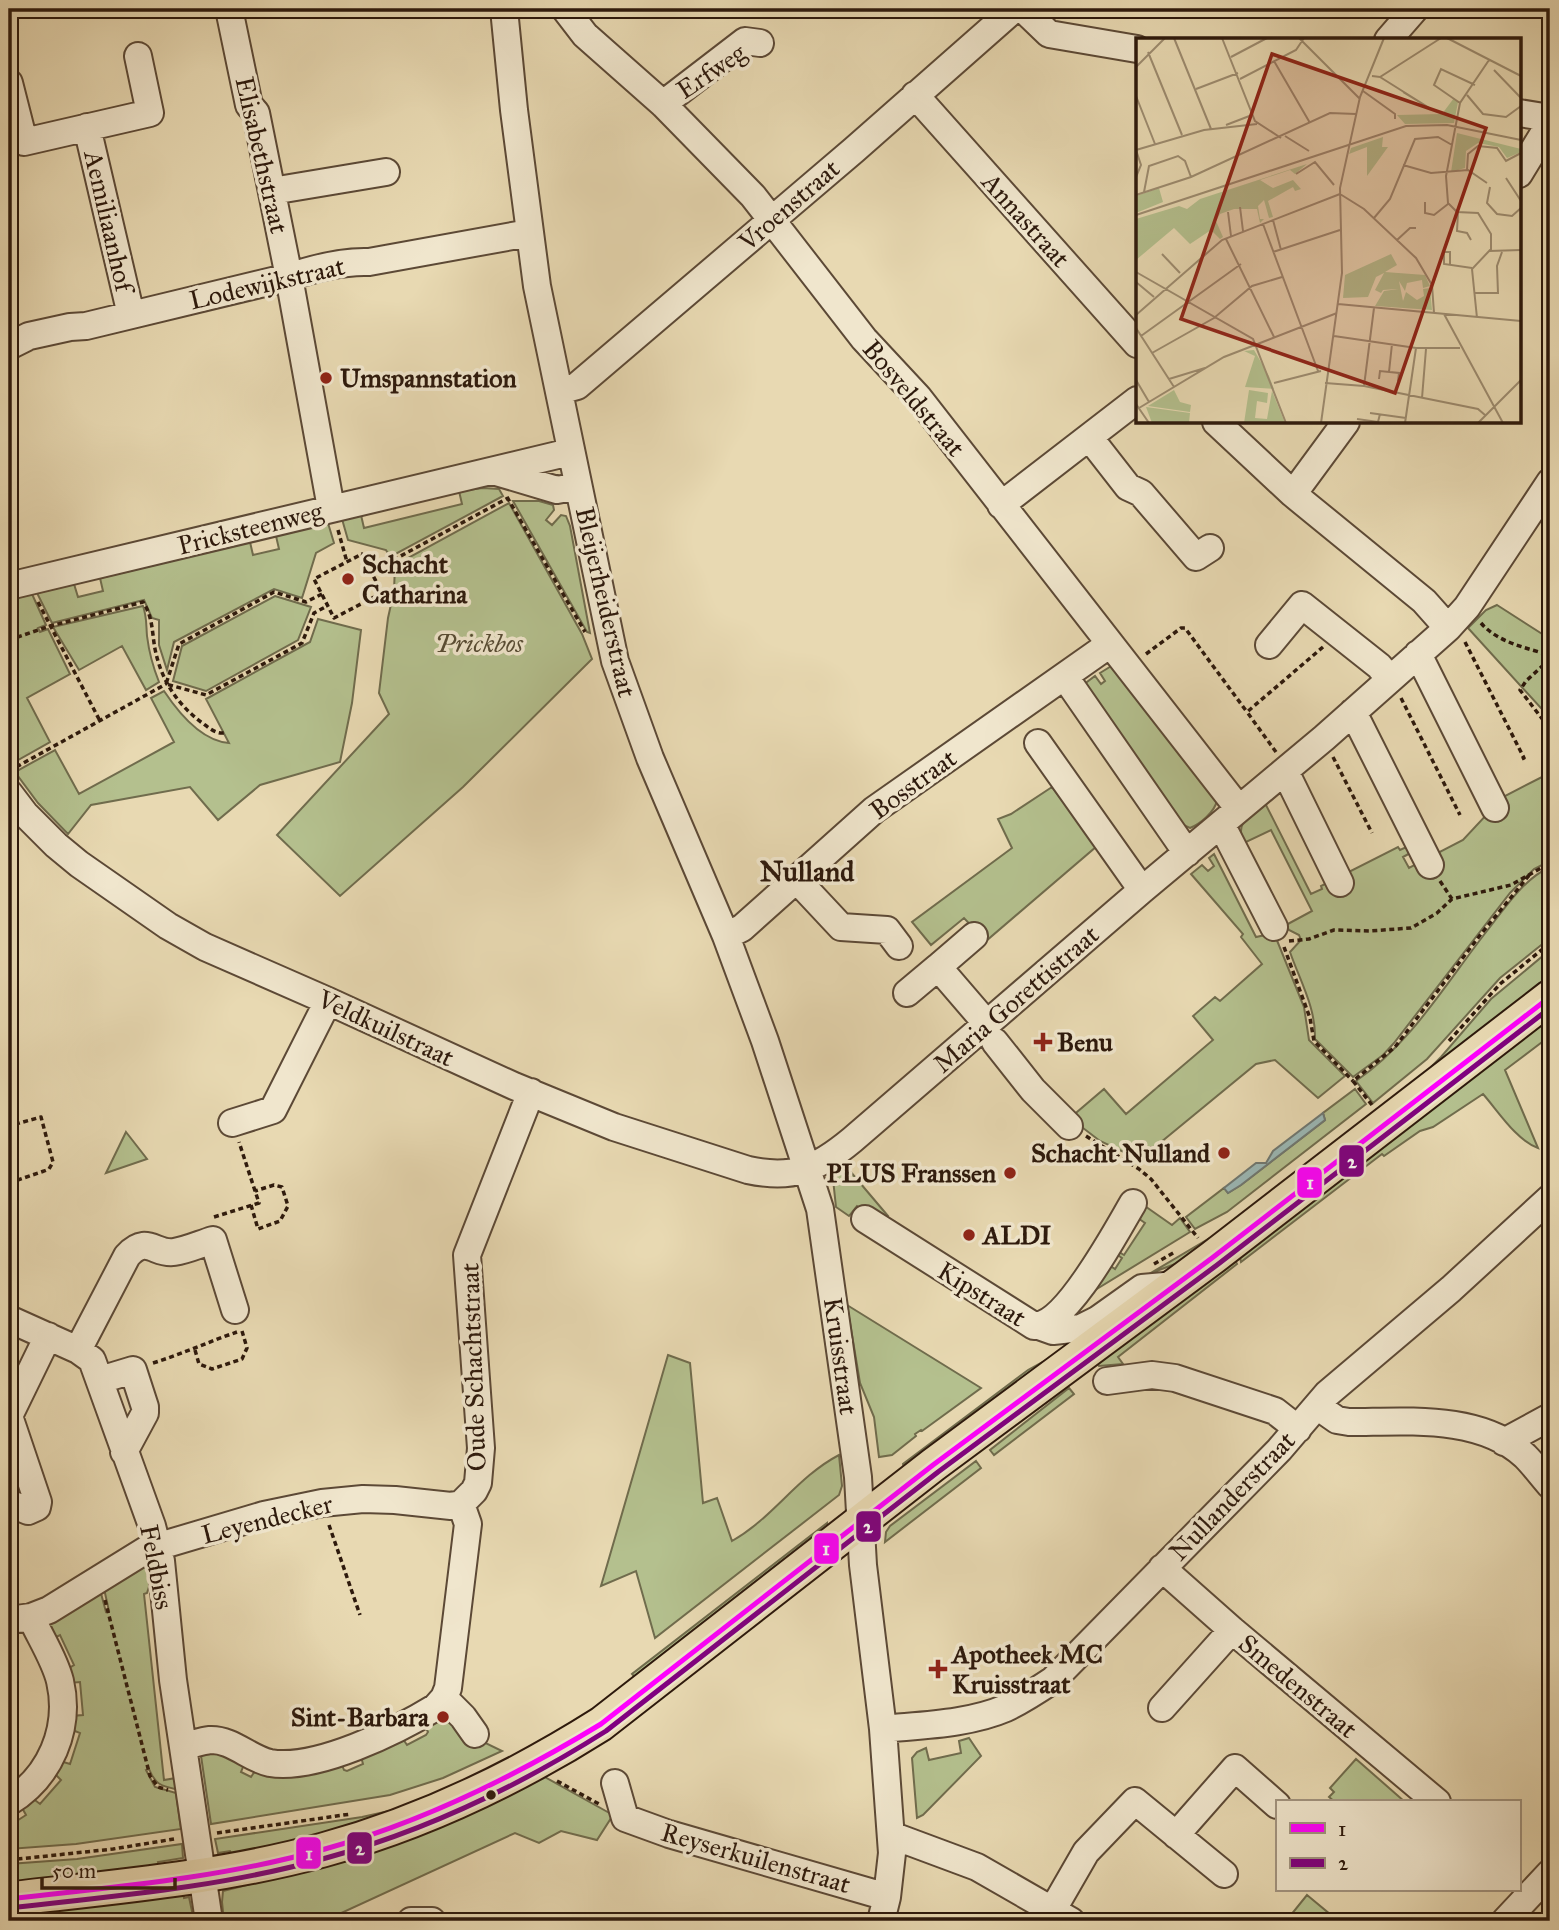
<svg xmlns="http://www.w3.org/2000/svg" width="1559" height="1930" font-family="'IM FELL Great Primer',serif">
<style>
.green{fill:#b4c08e;stroke:#706c4d;stroke-width:2}
.water{fill:#9bb8b6;stroke:#6f7872;stroke-width:2}
.lines{fill:none;stroke-linecap:round;stroke-linejoin:round}
.minor-casing{stroke:#5c4936;stroke-width:30}
.major-casing{stroke:#2d190c;stroke-width:37}
.path{stroke:#2d190c;stroke-width:3.5;stroke-dasharray:5 3.5;stroke-linecap:butt}
.minor{stroke:#f0e6cd;stroke-width:26}
.major{stroke:#e8d9b2;stroke-width:33}
.bus-1-casing{stroke:#f0e6cd;stroke-width:10}
.bus-2-casing{stroke:#f0e6cd;stroke-width:10}
.bus-1{stroke:#f0f;stroke-width:5}
.bus-2{stroke:#800080;stroke-width:5}
.poi-dot{fill:#8f2418;stroke:#f0e6cd;stroke-width:2.5}
.bus-dot{fill:#2d190c;stroke:#f0e6cd;stroke-width:2.5}
.labels{text-anchor:middle;dominant-baseline:central;stroke-width:7;stroke-linejoin:round;paint-order:stroke}
.street-label{font-size:26px;fill:#2d190c;stroke:#f0e6cd}
.poi-label{font-size:26px;font-weight:bold;fill:#2d190c;stroke:#f0e6cd;text-anchor:start}
.park-label{font-size:26px;font-style:italic;fill:#564b33;stroke:#f0e6cd}
.neighbourhood-label{font-size:28px;font-weight:bold;fill:#2d190c;stroke:#f0e6cd}
.inset-road{fill:none;stroke:#9d8c70;stroke-width:2}
.view{fill:#8f2418;fill-opacity:0.15;stroke:#8f2418;stroke-width:3.5}
.inset-edge{fill:none;stroke:#2d190c;stroke-width:3.5}
.line-badge{stroke:#f0e6cd;stroke-width:2.5}
.badge-label{font-size:19px;text-anchor:middle;font-weight:bold;fill:#fff}
</style>
<rect width="100%" height="100%" fill="#e8d9b2"/>
<filter id="stains"><feTurbulence type="fractalNoise" baseFrequency=".00286" numOctaves="4"/><feColorMatrix values="0 0 0 0 .2 0 0 0 0 .09 0 0 0 0 .02 0 0 0 .5 -.17"/></filter>
<radialGradient id="worn" r=".72"><stop offset=".6" stop-color="#630" stop-opacity="0"/><stop offset="1" stop-color="#630" stop-opacity=".3"/></radialGradient>
<path class="green" d="M483,488L499,489L503,496L390,557L386,550L348,540L342,519L361,515L364,528L462,504L459,491Z
M513,501H539L553,505L554,510L546,520L552,525L561,515L566,516L570,526L590,633L587,632Z
M509,503L582,634L592,659L463,787L340,896L277,835L389,714L379,693L388,618L394,591L395,565Z
M328,523L334,543L316,553L302,598L274,589L174,642L167,670L159,645V620L152,618L144,600L52,623L37,593L74,584L78,597L103,591L100,578L250,542L253,555L279,549L276,536Z
M32,594L46,625L38,628L40,632L48,629L70,674L27,698L50,742L11,764L9,761V600Z
M275,596L311,607L298,640L206,691L173,681L182,646Z
M1497,605L1550,639V718L1468,628L1486,610Z
M143,606C147,617 146,625 147,636C149,652 153,667 159,682L146,690L122,646L79,670L53,627Z
M318,619L361,630L352,703L340,762L260,785L218,820L190,787L91,805L68,834L38,803L15,772L55,750L79,794L174,742L151,698L164,691C178,712 202,741 229,743L206,699L310,642Z
M1113,665L1217,800C1215,812 1200,824 1190,828L1179,823L1083,685L1095,676L1101,684L1105,681L1100,673Z
M1550,735V861L1534,869L1510,893L1394,1043L1383,1055L1353,1077L1315,1039C1316,1008 1300,981 1290,952L1301,940L1299,935L1289,930L1286,925L1312,911L1271,830L1244,843C1234,822 1250,816 1265,803L1311,894L1322,889L1321,886L1398,847L1400,850L1411,845L1414,851L1403,857L1409,868L1463,840L1503,797L1544,776Z
M1052,787L1097,846L986,941L964,918L931,945L912,922L1012,848L998,819L1011,814Z
M1214,854L1256,937L1274,933L1304,1007L1309,1040L1345,1076L1318,1098L1275,1060L1256,1064L1155,1147H1151L1143,1161L1100,1141L1070,1118L1104,1089L1126,1114L1213,1040L1193,1016L1215,997L1220,1001L1262,964L1241,937L1243,934L1191,874L1202,865L1208,871L1214,866L1209,858Z
M1550,867V938L1500,978L1427,1059L1373,1103L1356,1081C1412,1043 1448,980 1490,927C1507,905 1524,879 1550,867Z
M1550,950V982L1189,1259L1159,1270L1106,1309L1112,1296L1225,1229L1419,1079L1441,1057L1491,999Z
M1550,1013V1036L1505,1070L1538,1148C1516,1140 1498,1111 1483,1094L1433,1127L1420,1131L1384,1156L1382,1154L1241,1262L1239,1253Z
M1355,1089L1366,1104L1227,1212L1195,1229L1186,1217L1224,1188L1228,1193L1241,1185L1325,1120L1323,1113Z
M126,1132L147,1159L106,1173Z
M844,1164L888,1216L881,1222L857,1206L849,1216L836,1207L833,1179Z
M1142,1204L1172,1225L1180,1218L1190,1232L1087,1295L1106,1263L1115,1269L1122,1258L1112,1251L1114,1249L1124,1255L1145,1223L1135,1216Z
M1235,1260L1237,1264L1118,1357L1123,1364L1099,1366L1097,1363Z
M847,1305L981,1388L922,1431L921,1430L915,1434L916,1436L892,1455L879,1457L874,1417L860,1383Z
M668,1355L690,1363L703,1503L717,1498L732,1541C773,1518 797,1477 839,1455L842,1486L839,1495L655,1638L636,1571L601,1586Z
M1055,1355L905,1473L903,1464L1028,1370Z
M1069,1388L1074,1394L994,1455L990,1450Z
M976,1461L981,1468L885,1542L886,1532L890,1526Z
M827,1523V1533L638,1681L632,1674Z
M142,1563L147,1565L146,1568C153,1576 150,1584 147,1593L144,1594L164,1780L176,1778L177,1786L175,1789C161,1786 155,1784 149,1769L146,1770L155,1787L176,1793L181,1829L76,1844L9,1849V1826L26,1815L21,1806L31,1797L40,1804L61,1780L53,1772L60,1761L70,1764L80,1733L70,1729L71,1716L83,1715L80,1682L69,1683L64,1671L74,1665L60,1635L50,1640L46,1625L99,1586L106,1612L109,1611L103,1584Z
M443,1708L473,1737L502,1751L443,1778L390,1795L211,1824L200,1749L245,1762L241,1772L251,1777L257,1768L340,1760L344,1770L347,1771L363,1764L360,1753L401,1736L407,1745L426,1735L428,1732L424,1724Z
M969,1738L981,1756L923,1815L917,1818L912,1758L917,1752L926,1748L929,1760L961,1753L959,1741Z
M1356,1759L1405,1802H1335L1329,1797L1334,1792L1330,1788Z
M543,1776L613,1815L597,1840L561,1831L539,1843L515,1833L324,1921H224L222,1902L223,1891L345,1860Z
M398,1809L372,1822L232,1855L230,1851L218,1853L215,1839L362,1817Z
M182,1844L183,1858L158,1862L159,1867L9,1887V1864L77,1859Z
M183,1892L184,1898L189,1897L194,1921H9V1912Z
M1307,1895L1331,1915L1326,1921H1286Z"/>
<path class="water" d="M1323,1113L1325,1120L1241,1185L1228,1193L1224,1188L1256,1163H1266L1273,1151Z"/>
<g class="lines">
<defs>
<path id="minor" d="M229,9L249,105L256,113L289,277L331,508
M504,9L514,110L537,286L615,661L650,758L726,936L765,1041L820,1209L858,1477L863,1565L883,1729L892,1853L887,1897L881,1921
M565,9L585,35L663,104L753,196L864,339L918,397L1239,809
M1023,9L1049,34L1137,49
M1388,40L1415,9
M9,83L24,142L150,113L138,56
M915,95L1137,344
M663,104L745,41L760,43
M1519,113L1550,118
M87,127L131,315
M1519,174L1550,123
M272,191L386,172
M9,346L29,336L70,327L86,326L289,277C315,268 342,261 369,262L529,233
M559,391L577,386L854,150L1014,9
M1216,422L1293,494L1424,601L1448,628
M1089,437L1128,487L1141,493L1196,557L1210,548
M493,471L557,490L578,486
M1293,494L1346,422
M1001,505L1137,400
M9,586L570,452
M1269,645L1302,605L1379,666L1390,679
M1418,654L1495,808
M1065,677L1187,853
M1353,712L1430,865
M1038,743L1142,890
M1285,771L1340,883
M9,793L25,814L56,845L79,864L168,926L205,947L328,1001L514,1086L614,1127L748,1170C793,1180 817,1169 852,1140L1142,890L1324,738L1448,628L1467,607L1550,482
M1221,824L1274,927
M797,880L841,927L887,930L899,946
M726,936L742,928L874,810L1110,644
M974,936L938,967L987,1024
M907,993L938,967
M995,1042L1033,1090L1069,1126
M232,1123L273,1110L328,1001
M865,1219L1034,1326C1067,1325 1117,1230 1133,1203
M9,1319L78,1350L92,1360L152,1526L161,1561L173,1680L209,1921
M1039,1326L1053,1331L1081,1328L1097,1320L1142,1288L1176,1285
M78,1350L127,1256C147,1234 155,1255 174,1252C187,1250 200,1244 213,1240L235,1310
M100,1380L133,1370L145,1407V1413L124,1452
M1107,1381L1152,1375L1175,1378L1275,1411L1298,1429
M1317,1406L1337,1420L1349,1422C1406,1422 1480,1414 1525,1456C1534,1465 1542,1476 1550,1485
M1504,1442L1550,1417
M9,1503L28,1511L37,1507L38,1502L9,1416L48,1336
M461,1504L474,1491L478,1483L481,1448L467,1255L531,1092
M1162,1568L1232,1630L1437,1802
M9,1620L31,1617L49,1610L146,1550L264,1515L322,1503L363,1499L395,1500L451,1506L461,1504
M444,1698L463,1717L475,1734
M1162,1708L1232,1630
M883,1729C923,1725 969,1724 1006,1708C1023,1700 1038,1690 1053,1680L1279,1450L1327,1394L1451,1289L1550,1198
M184,1746C193,1744 202,1741 210,1740C232,1739 250,1759 270,1763C316,1771 397,1731 436,1707L444,1698L448,1688L467,1532L468,1524L461,1504
M615,1783L625,1818L669,1834L887,1897
M9,1802C50,1777 71,1729 60,1681C55,1660 40,1637 31,1617
M891,1835L977,1867L1071,1921
M1176,1835L1235,1768L1277,1805
M1052,1911L1086,1852L1135,1801L1224,1874
M411,1921H432
M1505,1921L1550,1873"/>
<path id="major" d="M9,1899C113,1887 221,1878 323,1850C422,1823 514,1779 601,1724L933,1465L1212,1258L1550,997"/>
</defs>
<use href="#minor" class="minor-casing"/>
<use href="#major" class="major-casing"/>
<path class="path" d="M507,497L585,632
M338,530L347,562
M362,554L382,593L334,618L314,579Z
M371,572L508,498
M322,594L306,602L274,592L179,644L166,684L206,695L302,643L314,613L327,606
M38,602L100,721
M1481,623C1497,642 1526,648 1550,655
M9,640L50,626L143,602C153,617 152,633 155,649C161,679 176,703 201,722C208,727 215,734 224,733
M1465,642L1524,758L1520,760
M1146,654L1181,628H1185L1247,712
M1550,659L1526,681L1520,690L1550,729
M1401,698L1460,815
M1276,752L1247,712L1323,647
M1333,757L1372,833
M9,771L166,684
M1440,881L1452,899
M1289,941L1309,939L1334,930L1370,931L1411,928L1437,913L1452,899L1511,885L1550,863
M1284,947L1310,1018L1314,1041L1353,1081
M1449,1041L1500,984L1550,943
M1372,1105L1353,1081L1395,1047L1481,934L1531,873
M1086,1136L1139,1169L1151,1179L1198,1238
M9,1183L44,1171L49,1169L53,1162L41,1117L16,1124
M251,1205L258,1229L280,1221L288,1206L282,1187L274,1185L255,1191
M214,1217L259,1203L239,1142
M1154,1264L1175,1252
M195,1350L199,1364L212,1369L242,1359L247,1348L242,1331
M153,1363C182,1354 208,1342 237,1332
M329,1525L360,1615
M105,1600L150,1776L158,1787L168,1790
M557,1781L599,1804
M217,1833L351,1814
M9,1860L113,1849L174,1839"/>
<use href="#minor" class="minor"/>
<use href="#major" class="major"/>
<defs>
<path id="bus-1" d="M9,1899C115,1887 222,1878 325,1849C423,1822 514,1777 601,1724L933,1465L1212,1258L1550,997"/>
<path id="bus-2" d="M10,1908C116,1896 223,1887 326,1858C426,1831 519,1786 606,1731L938,1472L1217,1265L1550,1008"/>
</defs>
<use href="#bus-1" class="bus-1-casing"/>
<use href="#bus-2" class="bus-2-casing"/>
<use href="#bus-1" class="bus-1"/>
<use href="#bus-2" class="bus-2"/>
</g>
<g class="poi-dot">
<circle cx="326" cy="378" r="7"/>
<circle cx="348" cy="579" r="7"/>
<path d="M1039.5 1031.5h7v7h7v7h-7v7h-7v-7h-7v-7h7z"/>
<circle cx="1224" cy="1153" r="7"/>
<circle cx="1010" cy="1173" r="7"/>
<circle cx="969" cy="1235" r="7"/>
<path d="M934.5 1658.5h7v7h7v7h-7v7h-7v-7h-7v-7h7z"/>
<circle cx="443" cy="1717" r="7"/>
</g>
<circle class="bus-dot" cx="491" cy="1795" r="6"/>
<g class="labels">
<g class="street-label">
<text transform="translate(711 71) rotate(-34)">Erfweg</text>
<text transform="translate(262 155) rotate(77)">Elisabethstraat</text>
<text transform="translate(789 205) rotate(-41)">Vroenstraat</text>
<text transform="translate(1026 220) rotate(48)">Annastraat</text>
<text transform="translate(109 221) rotate(77)">Aemiliaanhof</text>
<text transform="translate(267 283) rotate(-13)">Lodewijkstraat</text>
<text transform="translate(914 398) rotate(50)">Bosveldstraat</text>
<text transform="translate(250 528) rotate(-14)">Pricksteenweg</text>
<text transform="translate(606 602) rotate(77)">Bleijerheiderstraat</text>
<text transform="translate(913 784) rotate(-36)">Bosstraat</text>
<text transform="translate(1016 999) rotate(-41)">Maria Gorettistraat</text>
<text transform="translate(386 1028) rotate(25)">Veldkuilstraat</text>
<text transform="translate(982 1294) rotate(32)">Kipstraat</text>
<text transform="translate(841 1356) rotate(82)">Kruisstraat</text>
<text transform="translate(473 1367) rotate(-92)">Oude Schachtstraat</text>
<text transform="translate(1232 1496) rotate(-46)">Nullanderstraat</text>
<text transform="translate(267 1519) rotate(-14)">Leyendecker</text>
<text transform="translate(157 1567) rotate(79)">Feldbiss</text>
<text transform="translate(1298 1686) rotate(40)">Smedenstraat</text>
<text transform="translate(756 1858) rotate(16)">Reyserkuilenstraat</text>
</g>
<g class="poi-label">
<text x="340" y="378">Umspannstation</text>
<text x="362" y="564">Schacht<tspan x="362" dy="30">Catharina</tspan></text>
<text x="1057" y="1042">Benu</text>
<text x="1210" y="1153" text-anchor="end">Schacht Nulland</text>
<text x="996" y="1173" text-anchor="end">PLUS Franssen</text>
<text x="983" y="1235">ALDI</text>
<text x="952" y="1654">Apotheek MC<tspan x="952" dy="30">Kruisstraat</tspan></text>
<text x="429" y="1717" text-anchor="end">Sint-Barbara</text>
</g>
<g class="park-label">
<text x="479" y="643">Prickbos</text>
</g>
<g class="neighbourhood-label">
<text x="807" y="871">Nulland</text>
</g>
</g>
<g transform="translate(1136 38)">
<rect width="385" height="385" fill="#e8d9b2"/>
<path d="M318,60L322,64L318,85L269,86L261,77L306,76ZM321,95L385,111V114L371,120L363,109L342,105L330,113L329,130L315,134ZM247,99L246,109H252L231,138V109L213,116L215,110ZM171,126L159,136L154,132L124,142L137,150L157,142L165,151L159,153L157,149L132,163L137,179L133,180L128,162L122,168L124,181H128L124,185L121,171H98L84,176L80,183L87,199L84,201L75,192L54,206L38,190L0,222V181L43,168L51,171L64,161ZM23,150L27,164L0,175V158ZM255,216L261,227L249,234L289,237L294,248L287,250L286,242L271,245L269,253L263,243L267,263L270,254L281,262L288,258L287,251L294,250L296,272L239,268L248,253L262,251L247,252L245,255L239,252L248,235L240,239L232,259L207,260L209,237ZM118,312L133,338L138,351L109,349L119,318L108,313ZM38,352L44,364L55,367L54,374L12,368ZM113,352L132,355L131,365L121,363L119,380L131,381L136,353L149,385H108ZM10,369L54,375L53,385H16Z" fill="#b4c08e"/>
<path class="inset-road" d="M38,0L75,91M86,0L119,83L145,100M163,0L224,61M311,0L385,38M12,14L46,97M95,19L131,0M138,23L174,85M0,29L29,0M358,32L385,60M236,38L244,39L305,0M244,39L295,71M104,41L160,12L168,0M60,51L102,35M227,53L259,76V81M267,54L295,71M331,57L347,76L370,79L385,68M0,58L19,106M324,65L298,47L305,31L339,47M90,87L116,77M149,98L173,113M0,112L68,92L121,86M267,127L295,135L332,132L351,145M331,132L332,116L342,108L361,110L370,123L385,115M160,136L179,124L198,147M0,139L5,127L0,112M370,140L385,163M354,149L351,165L361,176L376,178L385,170M8,154L13,128L42,118L49,123L55,139M204,156L228,171L280,220L296,247L298,275M0,157L55,139L194,75L220,76M289,164V175L298,177L312,166M104,169L107,193M92,174L95,198M322,174L321,193L331,195L335,202M0,177L270,88L311,87L385,102M238,180L254,161L279,101L302,99L316,107M137,182L145,212M127,186L182,333M90,201L138,299M261,202L274,190H280M353,213L385,212M137,214L204,192M26,216L44,235M314,226V214H308V226L336,230M0,234L117,301L150,385M0,244L18,259M338,255H362L361,228L366,214M202,266L385,283M308,276L367,385M0,277L86,202L204,156M341,280L336,231L355,211V196L342,175L321,174L312,165L310,138L324,65L353,22M0,290L38,349M5,298L105,226M198,298L280,310H324M16,315L78,280L116,248L146,239M253,334L256,306M33,341L69,330M243,341L244,333L263,335L262,343M0,342L13,364M138,345L185,333M189,345L228,348L342,371L349,377M228,348L238,270M286,360L290,311M0,366L13,385M3,370L88,319L201,275M234,375L270,380M221,381L242,384L244,376M185,385L206,235L204,150L224,59L248,0M269,385L280,310M342,385L385,342"/>
<path class="view" d="M136,16L350,90L259,355L45,281Z"/>
<rect width="385" height="385" class="inset-edge"/>
</g>
<g class="line-badge">
<rect x="1338" y="1144" width="27" height="34" rx="7" fill="#800080"/>
<rect x="1296" y="1166" width="27" height="33" rx="7" fill="#f0f"/>
<rect x="855" y="1510" width="27" height="33" rx="7" fill="#800080"/>
<rect x="813" y="1532" width="27" height="33" rx="7" fill="#f0f"/>
<rect x="346" y="1831" width="27" height="34" rx="7" fill="#800080"/>
<rect x="295" y="1836" width="27" height="34" rx="7" fill="#f0f"/>
</g>
<g class="badge-label">
<text x="1352" y="1168">2</text>
<text x="1310" y="1189">1</text>
<text x="868" y="1533">2</text>
<text x="826" y="1555">1</text>
<text x="360" y="1855">2</text>
<text x="309" y="1860">1</text>
</g>
<rect width="1559" height="1930" fill="none" stroke="#e8d9b2" stroke-width="35"/>
<rect x="10" y="10" width="1538" height="1909" fill="none" stroke="#2d190c" stroke-width="3.5"/>
<rect x="18" y="18" width="1524" height="1895" fill="none" stroke="#2d190c" stroke-width="2"/>
<rect x="1276" y="1800" width="245" height="91" fill="#f0e6cd" stroke="#a29480" stroke-width="2"/>
<rect x="1290" y="1823" width="35" height="10" fill="#ff00ff" stroke="#a29480" stroke-width="2"/>
<text x="1338" y="1836" font-size="21" fill="#2d190c">1</text>
<rect x="1290" y="1858" width="35" height="10" fill="#800080" stroke="#a29480" stroke-width="2"/>
<text x="1338" y="1870" font-size="21" fill="#2d190c">2</text>
<path d="M42 1878v10h133v-10" fill="none" stroke="#2d190c" stroke-width="3.5"/>
<text x="52" y="1878" font-size="21" fill="#2d190c" stroke="#f0e6cd" stroke-width="5" paint-order="stroke">50 m</text>
<rect width="100%" height="100%" filter="url(#stains)"/>
<rect width="100%" height="100%" fill="url(#worn)"/>
</svg>
